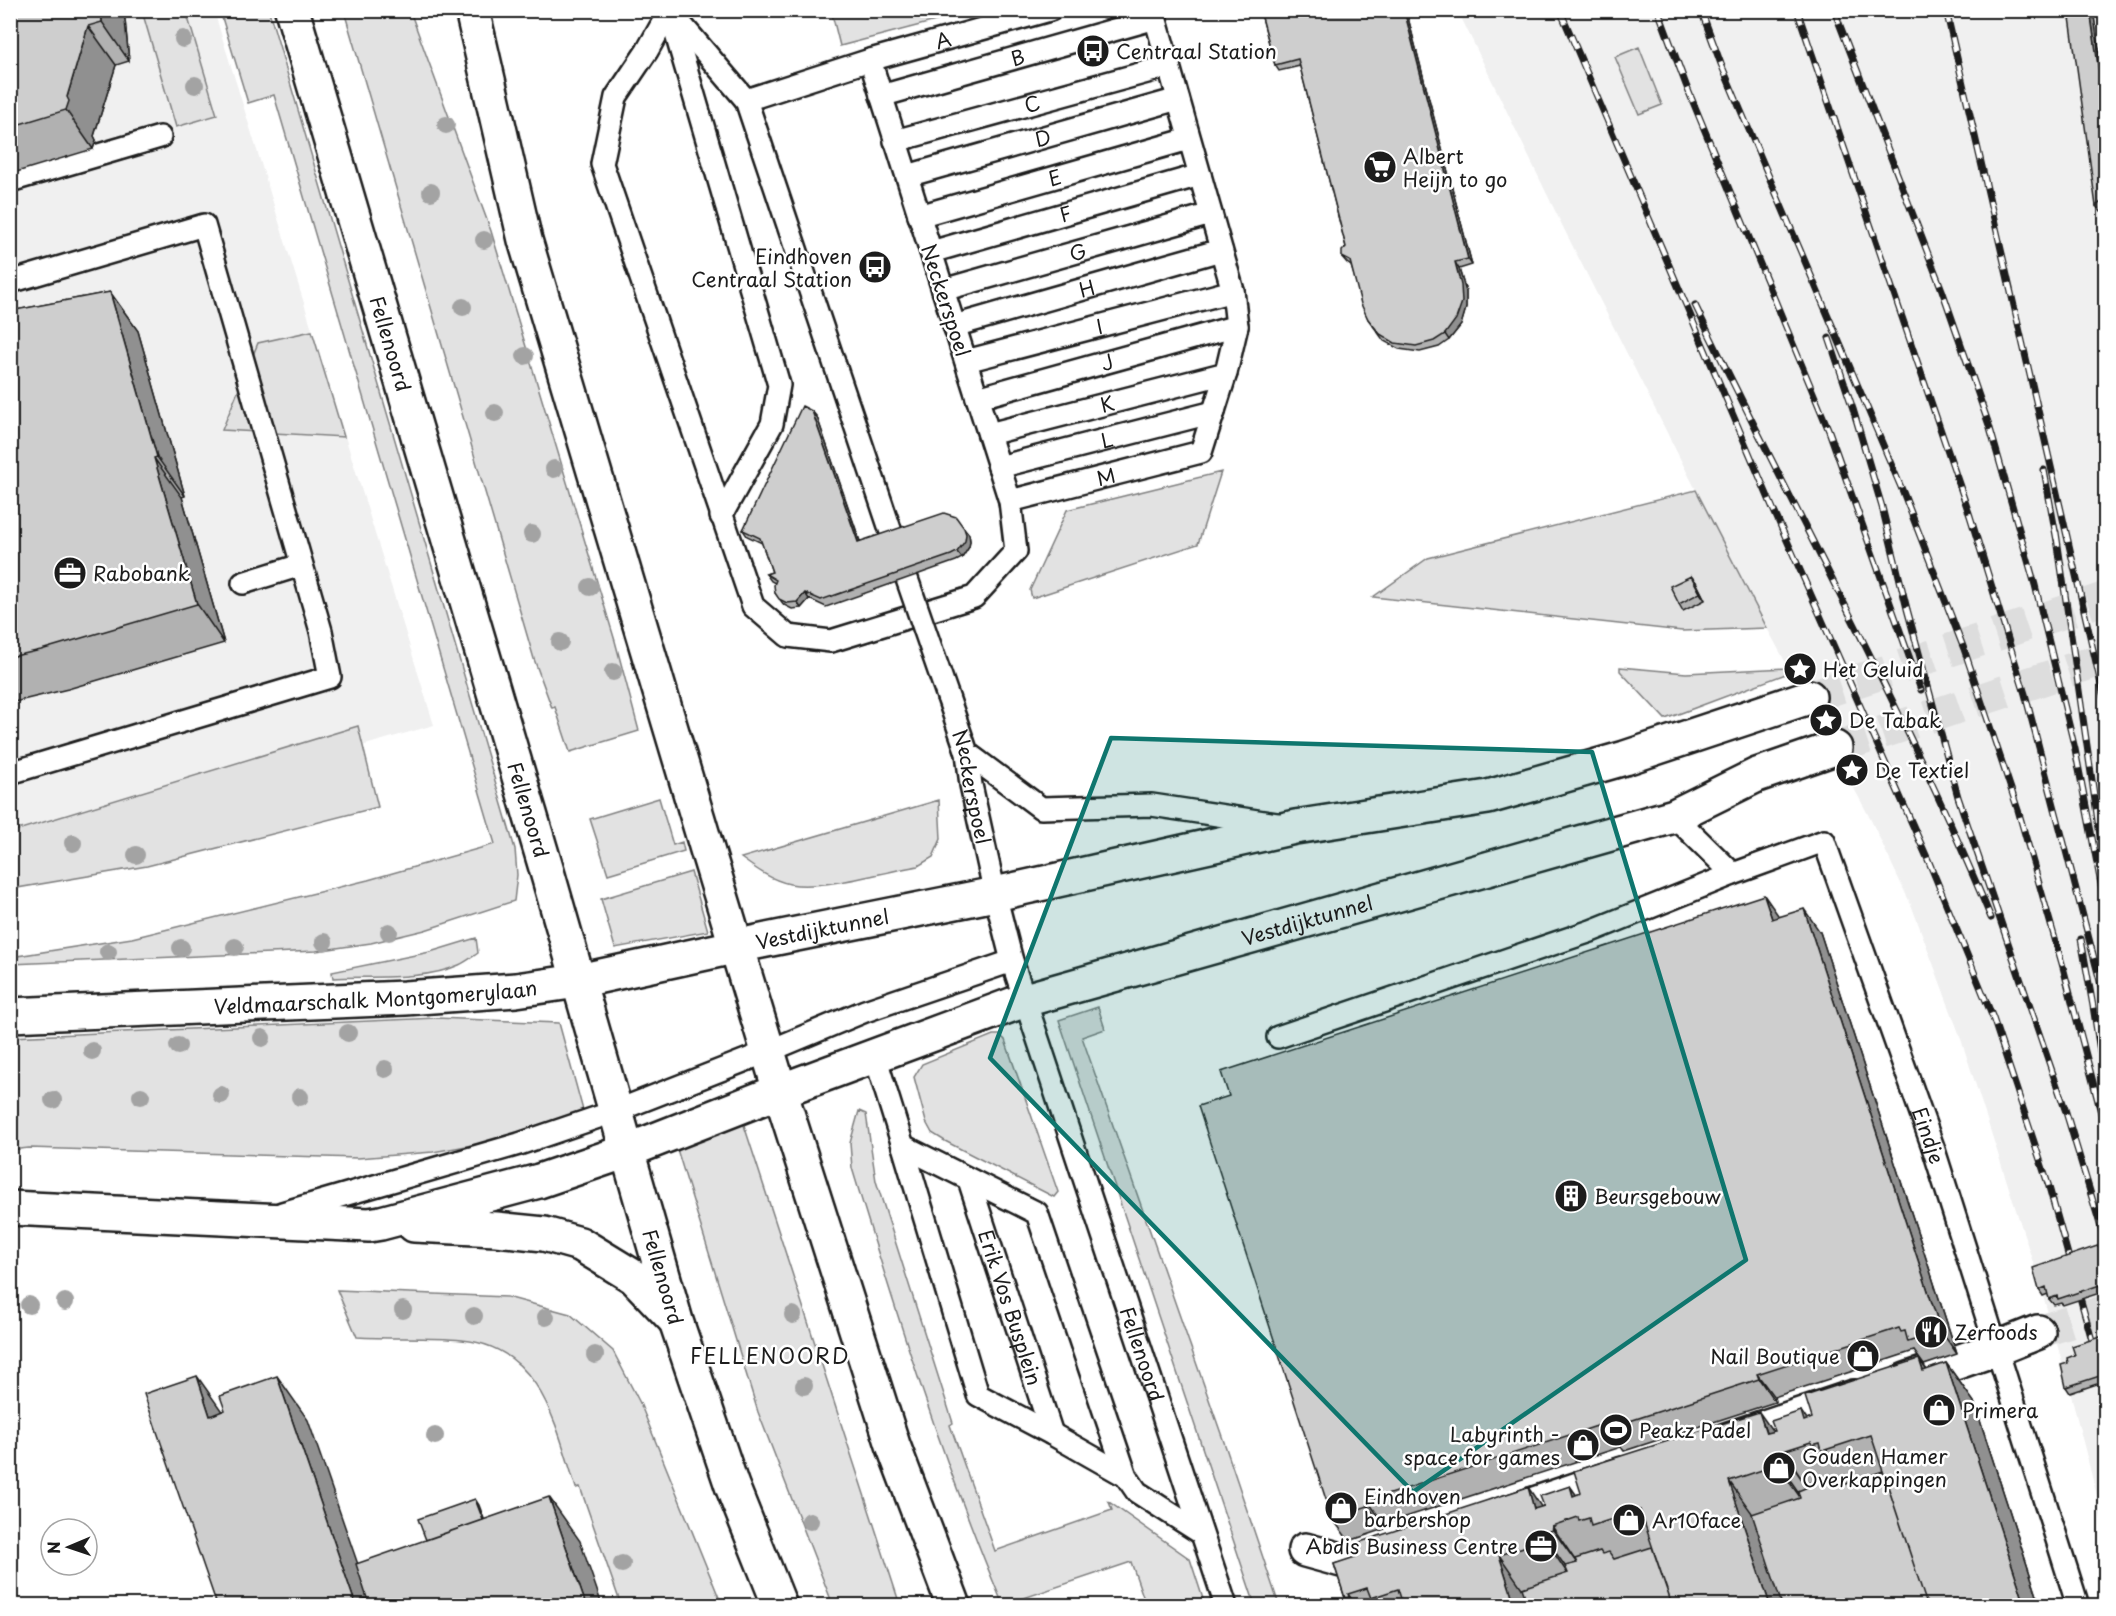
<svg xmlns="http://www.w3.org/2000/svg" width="2116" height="1616" font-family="'Playpen Sans',sans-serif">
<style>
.built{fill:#f0f0f0}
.green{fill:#e2e2e2;stroke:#7f7f7f;stroke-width:1.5}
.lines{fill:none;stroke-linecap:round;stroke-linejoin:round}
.street-tunnel{stroke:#ddd;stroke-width:33;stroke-dasharray:33 16;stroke-linecap:butt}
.secondary-tunnel{stroke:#ddd;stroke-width:33;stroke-dasharray:33 16;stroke-linecap:butt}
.lane-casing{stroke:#1c1c1c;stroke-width:26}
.street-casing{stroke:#1c1c1c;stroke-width:38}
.secondary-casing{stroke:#1c1c1c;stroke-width:38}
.lane{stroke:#fff;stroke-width:21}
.street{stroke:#fff;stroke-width:33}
.secondary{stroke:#fff;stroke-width:33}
.rail-casing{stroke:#1c1c1c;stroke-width:7}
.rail{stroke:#fff;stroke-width:4.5;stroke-dasharray:14;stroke-linecap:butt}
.lane-bridge-casing{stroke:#1c1c1c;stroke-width:26;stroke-linecap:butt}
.lane-bridge{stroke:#fff;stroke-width:21}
.tree{fill:#a3a3a3}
.wall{fill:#b1b1b1;stroke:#1c1c1c;stroke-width:1.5}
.shaded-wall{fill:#909090;stroke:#1c1c1c;stroke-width:1.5}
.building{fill:#cecece;stroke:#1c1c1c;stroke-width:1.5}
.marked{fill:#0f766e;fill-opacity:0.2;stroke:#0f766e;stroke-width:4.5;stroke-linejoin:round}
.labels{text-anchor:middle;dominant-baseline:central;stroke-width:5;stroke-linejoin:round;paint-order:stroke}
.street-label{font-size:20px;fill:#1c1c1c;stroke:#fff}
.poi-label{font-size:20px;fill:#1c1c1c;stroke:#fff;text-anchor:start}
.neighbourhood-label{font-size:21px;letter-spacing:1.5px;fill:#1c1c1c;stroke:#fff}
</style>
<rect width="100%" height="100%" fill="#fff"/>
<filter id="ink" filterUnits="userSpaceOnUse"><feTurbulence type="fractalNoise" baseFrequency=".0167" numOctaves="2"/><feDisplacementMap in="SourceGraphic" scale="12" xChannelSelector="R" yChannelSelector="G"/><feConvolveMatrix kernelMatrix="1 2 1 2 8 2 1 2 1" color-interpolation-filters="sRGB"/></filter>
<g filter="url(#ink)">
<path class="built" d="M11,11H214L434,725L11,848Z
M1458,11H2070L2106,228L2105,1544L2097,1496L2065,1372L2037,1275L1960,1036L1912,907L1870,818L1767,628L1696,490L1562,225Z"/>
<path class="green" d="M831,10H974V11L840,46Z
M142,11H186L217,115L176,127Z
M220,11H269L515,849L517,875L514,901L425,930L371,943L316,951L11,964V957L132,938L368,880L495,844L274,95L248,103Z
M344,11H410L491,231L615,641L639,731L570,752L555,707L552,708L534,659Z
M1639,47L1662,105L1639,114L1615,57Z
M312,331L344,437L222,430L258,343Z
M1221,472L1198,544L1032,598L1030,590L1067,510Z
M1696,490L1767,628L1682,631L1373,597L1428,558Z
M1620,667L1686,673L1789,668L1791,672L1665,719L1620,671Z
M358,726L378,807L147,866L11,889V832Z
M659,798L673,845L682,842L684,851L608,874L590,819Z
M939,800L941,839L933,857L918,866C884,872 823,890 790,884C771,880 756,869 741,858Z
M691,872L708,931L615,948L601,899Z
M476,938L478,953C472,957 466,962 459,965C424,981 371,976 333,978L332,972L430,952Z
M1098,1007L1105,1029L1082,1037L1225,1445L1279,1605H1255L1059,1020Z
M436,1018L559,1023L584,1114L511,1138L433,1152L358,1158L29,1148L11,1150L10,1037Z
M993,1035H1000L1005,1040L1058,1192L1054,1197L945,1141L932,1133L926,1122L914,1077L922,1064Z
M859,1111L866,1114L876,1181L953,1423L950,1425L995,1551L1112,1510L1109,1502L1190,1559L1205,1605H1146L1131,1562L1003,1605C943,1463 897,1316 852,1168L850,1143Z
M742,1119L900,1605H833L758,1412L676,1146Z
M337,1290L507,1297L570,1314L613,1351L640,1403L722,1605H621L580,1487L576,1488C556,1426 541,1347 462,1340C428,1337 392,1339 357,1337Z"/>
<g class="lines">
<path class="street-tunnel" d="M2038,1332L2106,1311"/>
<path class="secondary-tunnel" d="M1809,697L2106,598
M1835,748L2106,658"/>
<defs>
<g id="lane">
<path d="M669,10L746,100L893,538"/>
<path d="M670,10L647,51L616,97L602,164L753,606L788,636L831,641L974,597L1016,551L1010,501L870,60"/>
<path d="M671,17L779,385L772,424L721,516"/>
<path id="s1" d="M881,96L1156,18"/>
<path id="s2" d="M746,100L870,60L1050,10"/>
<path id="s3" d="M895,141L1169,66"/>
<path id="s4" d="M907,176L1178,99"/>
<path d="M10,181L160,137"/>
<path id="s5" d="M919,216L1189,139"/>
<path id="s6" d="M931,252L1200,175"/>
<path d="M10,282L204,225L321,631L330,677L10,773"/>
<path id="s7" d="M943,290L1211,214"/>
<path id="s8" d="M954,326L1221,250"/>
<path id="s9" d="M966,361L1233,291"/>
<path id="s10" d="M977,398L1237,326"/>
<path id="s11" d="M989,434L1226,373"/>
<path id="s12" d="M999,467L1214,412"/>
<path id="s13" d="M1010,501L1201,452L1226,373L1237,326L1233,291L1153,10"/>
<path d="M243,583L301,565"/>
<path id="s14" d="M948,697L967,753L971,785L995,894L1012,961L1226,1606"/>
<path d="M967,753L1041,808L1152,805L1277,824"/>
<path id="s15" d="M1674,816L1733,874L1824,841L1933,1147L2078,1606"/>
<path d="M1278,1037L1591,931L1733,874"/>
<path d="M875,1056L903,1146L1037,1213L1126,1476L1137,1492L1201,1533"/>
<path d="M903,1146L978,1395L1052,1434L1126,1476"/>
<path id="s16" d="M969,1180L1052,1434"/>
<path d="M282,1213L519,1144L616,1111L769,1051L865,1011L1012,961"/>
</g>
<path id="street" d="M1906,1380L1998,1348L2038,1332
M1726,1440L1854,1397
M1496,1517L1623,1474
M1305,1550L1356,1564L1384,1554"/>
<g id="secondary">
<path id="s17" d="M292,10L546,868L676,1321L732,1486L780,1606"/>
<path d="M472,10L525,240L709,856L780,1091L893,1445L954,1606"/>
<path id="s18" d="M10,1015L405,998L516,990L578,981L757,942L995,894L1295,827L1488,797L1625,758L1809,697"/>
<path id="s19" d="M10,1208L369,1225L381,1223L539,1181L627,1151L780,1091L1025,1000L1674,816L1757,775L1835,748"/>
<path d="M414,1225L496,1229L544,1234L580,1244L634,1277L673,1318"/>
</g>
</defs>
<use href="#lane" class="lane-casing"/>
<use href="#street" class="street-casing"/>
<use href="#secondary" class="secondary-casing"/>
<use href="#lane" class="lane"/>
<use href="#street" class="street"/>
<use href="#secondary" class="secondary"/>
<defs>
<path id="rail" d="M1560,10L1774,511L1929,862L1993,1018L2049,1187L2097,1358L2106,1396
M1658,10L1686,85L1829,431L1921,690
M1701,10L1721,64L1903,492L1964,649L2018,810L2063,967L2106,1132
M1797,10L1970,516L2025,694L2106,1004
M1834,10L1942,290L1989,425L2035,585L2075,749L2106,910
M1946,10L2106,706
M1695,305C1793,509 1904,708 1991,918
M1829,338L1853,409L1882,507L1907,609L1958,797L2065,1109L2106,1244
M2044,470L2057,541
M2056,532L2102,849
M2081,939L2093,1006L2106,1090"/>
</defs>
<use href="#rail" class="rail-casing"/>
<use href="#rail" class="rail"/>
<defs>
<path id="lane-bridge" d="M898,553L948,697"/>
</defs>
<use href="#lane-bridge" class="lane-bridge-casing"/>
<use href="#lane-bridge" class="lane-bridge"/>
</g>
<g class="tree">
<circle cx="183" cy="39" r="9"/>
<circle cx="195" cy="85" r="9"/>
<circle cx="446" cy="125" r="9"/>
<circle cx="431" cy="192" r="9"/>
<circle cx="484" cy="240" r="9"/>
<circle cx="463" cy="307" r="9"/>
<circle cx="525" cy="356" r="9"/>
<circle cx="495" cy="413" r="9"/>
<circle cx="554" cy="469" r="9"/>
<circle cx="532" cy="534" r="9"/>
<circle cx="590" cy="587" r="9"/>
<circle cx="560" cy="642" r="9"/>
<circle cx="613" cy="672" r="9"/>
<circle cx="73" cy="843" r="9"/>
<circle cx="136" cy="855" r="9"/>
<circle cx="389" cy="932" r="9"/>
<circle cx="324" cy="942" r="9"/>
<circle cx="235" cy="947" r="9"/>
<circle cx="181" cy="948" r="9"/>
<circle cx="108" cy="952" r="9"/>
<circle cx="348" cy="1033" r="9"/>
<circle cx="262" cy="1038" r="9"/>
<circle cx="178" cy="1046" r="9"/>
<circle cx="92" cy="1051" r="9"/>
<circle cx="385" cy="1069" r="9"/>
<circle cx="221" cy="1095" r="9"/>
<circle cx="141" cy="1096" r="9"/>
<circle cx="300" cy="1097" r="9"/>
<circle cx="53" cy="1100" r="9"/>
<circle cx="65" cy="1302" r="9"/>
<circle cx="29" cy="1305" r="9"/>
<circle cx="403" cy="1310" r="9"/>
<circle cx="793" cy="1315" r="9"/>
<circle cx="474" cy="1316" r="9"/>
<circle cx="546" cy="1317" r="9"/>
<circle cx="595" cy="1355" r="9"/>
<circle cx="804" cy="1386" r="9"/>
<circle cx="435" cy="1436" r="9"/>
<circle cx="810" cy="1521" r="9"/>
<circle cx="622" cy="1564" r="9"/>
</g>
<path class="wall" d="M10,10H124L129,61L116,65L94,136L96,140L93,149L10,174Z
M1260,10H1406L1472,265L1459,269L1466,292V308L1461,325L1449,340L1439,347L1420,352L1399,349L1384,341L1368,319L1351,266L1347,263L1342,257L1346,247L1300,66L1279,71L1275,65Z
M2093,10L2106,96V208L2101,212L2096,206Z
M110,292L138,331L185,496L182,497L224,643L68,689L10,703V311Z
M817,417L860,541L964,528L969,534L970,541L969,547L962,558L956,561L826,607L809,599L801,608L792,609L784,605L775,593V583L771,581L766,574L772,572L762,543L747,536L743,530Z
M1691,576L1696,582L1705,600L1683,611L1679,604Z
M1779,916L1820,932L1957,1354L1924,1365L1914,1351L1774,1397L1775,1402L1624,1451L1621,1447L1384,1524L1385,1529L1349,1541L1332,1518Z
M2106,1243V1291L2063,1305L2061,1303L2054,1305L2049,1299L2048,1294L2043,1296L2039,1290Z
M2106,1335V1381L2070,1393L2066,1387L2068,1363L2075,1355Z
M1919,1359L1927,1370L1946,1363L1974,1402L2040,1605H1350L1345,1598L1334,1564L1541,1507L1570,1486L1576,1495L1775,1431L1801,1411L1807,1420L1812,1418Z"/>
<path class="shaded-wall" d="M101,10H124L129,61L102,22Z
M1404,10H1406L1472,265L1468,259Z
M2090,10H2093L2106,96V121Z
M88,26L116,65L94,136L96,140L93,149L66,110L67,97Z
M1455,262L1459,269L1466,292V308L1461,325L1449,340L1445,334Z
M110,292L138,331L185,496L157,457Z
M812,411L817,417L862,548L858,542Z
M154,458L182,497L224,643L197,604Z
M964,528L969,534L970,541L969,547L962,558L957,552Z
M1691,576L1696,582L1705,600L1700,593Z
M805,593L809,599L801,608L797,602Z
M1764,895L1780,918L1772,919Z
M1804,909L1820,932L1957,1354L1941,1331Z
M1919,1359L1946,1398L1923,1371Z
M1946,1363L1974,1402L2040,1605H2025Z
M1757,1374L1774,1397L1775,1402L1759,1379Z
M197,1376L228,1420L210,1416Z
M277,1376L308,1420L372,1605L355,1603Z
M1759,1412L1786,1450L1783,1451L1812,1494L1785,1455L1766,1433Z
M1775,1458L1802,1497L1805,1504L1777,1465Z
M1729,1481L1757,1520L1784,1605H1770Z
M1570,1486L1597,1524L1573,1496Z
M1528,1487L1554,1526H1552L1581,1569L1553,1530L1534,1509Z
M549,1497L580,1541L602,1605H586Z
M475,1499L479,1505L502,1568L498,1562Z
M1368,1501L1384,1524L1385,1529L1368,1506Z
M1542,1533L1570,1573L1572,1580L1545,1540Z
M1499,1555L1526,1594L1530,1605H1515Z
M1348,1594L1356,1605H1355L1349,1597Z"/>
<path class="building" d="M10,10H101L102,22L88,26L67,97L69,101L66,110L10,127Z
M1260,10H1404L1468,259L1455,262L1461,285L1462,302L1456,319L1445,334L1434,341L1416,346L1395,343L1380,334L1368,319L1361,304L1350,261L1342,257V251L1346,247L1298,59L1275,65Z
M2069,10H2090L2106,121V198L2096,206Z
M110,292L157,457L154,458L197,604L41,650L10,657V311Z
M802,406L812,411L858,542L944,513L956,517L964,528L966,534L965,541L957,552L951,555L821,600L805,593L797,602L787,603L779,599L775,593L774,585L776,580L766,574L772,572L760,538L743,530Z
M1691,576L1700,593L1679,604L1670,586Z
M1764,895L1772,919L1804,909L1941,1331L1908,1342L1905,1331L1901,1332L1899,1328L1757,1374L1759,1379L1608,1428L1606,1423L1368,1501V1506L1332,1518L1198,1106L1229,1096L1221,1072Z
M2106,1243V1283L2058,1299L2057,1296L2049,1299L2046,1287L2039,1290L2033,1268Z
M2106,1335V1374L2066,1387L2061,1365L2068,1363L2067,1358L2075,1355L2072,1346Z
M1919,1359L1923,1371L1946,1363L2025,1605H1927L1871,1435L1822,1451L1820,1443L1812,1445L1811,1442L1783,1451L1785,1455L1775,1458L1777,1465L1729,1481L1770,1605H1672L1640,1510L1591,1526L1589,1518L1579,1521L1578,1517L1552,1526L1553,1530L1542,1533L1545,1540L1499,1555L1515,1605H1403L1398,1589L1371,1598L1367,1588L1348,1594L1349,1597L1345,1598L1334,1564L1358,1556L1354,1544L1528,1487L1534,1509L1544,1506L1540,1496L1570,1486L1573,1496L1581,1493L1574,1471L1759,1412L1766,1433L1775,1431L1771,1421L1801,1411L1804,1421L1812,1418L1805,1396Z
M197,1376L210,1416L225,1410L220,1396L277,1376L355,1603L367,1598L356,1564L549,1497L586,1605H217L144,1394Z
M1883,1471L1927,1605H1782L1752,1514L1800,1498L1798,1491L1808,1487L1806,1484L1833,1475L1835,1478L1841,1477L1846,1484Z
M475,1499L483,1520L426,1540L418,1519Z
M1652,1547L1672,1605H1528L1522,1588L1568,1573L1565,1566L1577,1563L1575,1559L1600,1551L1602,1554L1609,1552L1614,1559Z"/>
</g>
<path class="marked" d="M1111,738L1592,752L1746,1260L1413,1492L990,1058Z"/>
<defs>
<symbol id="bus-disc" viewBox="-11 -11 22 22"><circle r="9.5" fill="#1c1c1c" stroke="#fff"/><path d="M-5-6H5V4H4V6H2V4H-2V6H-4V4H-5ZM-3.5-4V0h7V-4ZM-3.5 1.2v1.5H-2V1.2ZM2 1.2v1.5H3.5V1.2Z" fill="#fff"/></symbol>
<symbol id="supermarket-disc" viewBox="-11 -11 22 22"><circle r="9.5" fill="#1c1c1c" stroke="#fff"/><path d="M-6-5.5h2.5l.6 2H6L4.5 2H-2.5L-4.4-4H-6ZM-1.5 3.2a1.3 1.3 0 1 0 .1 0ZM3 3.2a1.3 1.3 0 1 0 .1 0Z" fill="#fff"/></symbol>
<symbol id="office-disc" viewBox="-11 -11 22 22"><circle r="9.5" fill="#1c1c1c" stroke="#fff"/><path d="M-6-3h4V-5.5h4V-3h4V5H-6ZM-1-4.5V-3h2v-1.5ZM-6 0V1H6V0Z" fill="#fff"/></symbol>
<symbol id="sight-disc" viewBox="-11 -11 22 22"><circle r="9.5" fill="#1c1c1c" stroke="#fff"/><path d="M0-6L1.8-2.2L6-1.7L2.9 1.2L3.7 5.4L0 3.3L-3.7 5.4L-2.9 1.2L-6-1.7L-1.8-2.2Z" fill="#fff"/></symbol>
<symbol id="building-disc" viewBox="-11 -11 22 22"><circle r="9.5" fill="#1c1c1c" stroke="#fff"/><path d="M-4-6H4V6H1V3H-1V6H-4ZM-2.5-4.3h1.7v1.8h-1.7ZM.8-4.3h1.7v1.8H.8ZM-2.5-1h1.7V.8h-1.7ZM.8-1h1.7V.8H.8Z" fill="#fff"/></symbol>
<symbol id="restaurant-disc" viewBox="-11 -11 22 22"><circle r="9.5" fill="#1c1c1c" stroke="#fff"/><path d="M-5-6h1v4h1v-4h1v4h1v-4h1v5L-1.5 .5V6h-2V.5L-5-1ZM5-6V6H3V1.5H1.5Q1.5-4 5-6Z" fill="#fff"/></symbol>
<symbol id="shop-disc" viewBox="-11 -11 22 22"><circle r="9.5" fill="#1c1c1c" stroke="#fff"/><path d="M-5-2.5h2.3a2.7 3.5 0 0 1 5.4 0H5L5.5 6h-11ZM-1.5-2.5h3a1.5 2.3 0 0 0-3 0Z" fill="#fff"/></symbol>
<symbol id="stadium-disc" viewBox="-11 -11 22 22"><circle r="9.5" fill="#1c1c1c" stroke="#fff"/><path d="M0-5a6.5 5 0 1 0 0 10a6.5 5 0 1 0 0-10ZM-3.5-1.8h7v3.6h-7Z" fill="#fff"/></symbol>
</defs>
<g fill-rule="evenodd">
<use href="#bus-disc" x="1074" y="32" width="38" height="38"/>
<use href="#supermarket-disc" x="1361" y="148" width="38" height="38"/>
<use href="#bus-disc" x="856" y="248" width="38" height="38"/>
<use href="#office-disc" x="51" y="554" width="38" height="38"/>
<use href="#sight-disc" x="1781" y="650" width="38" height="38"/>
<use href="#sight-disc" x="1807" y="701" width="38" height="38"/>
<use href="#sight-disc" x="1833" y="751" width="38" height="38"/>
<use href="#building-disc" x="1552" y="1177" width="38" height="38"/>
<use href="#restaurant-disc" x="1912" y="1313" width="38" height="38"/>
<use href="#shop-disc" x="1844" y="1337" width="38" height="38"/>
<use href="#shop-disc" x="1920" y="1391" width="38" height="38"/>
<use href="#stadium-disc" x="1597" y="1411" width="38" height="38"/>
<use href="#shop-disc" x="1564" y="1426" width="38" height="38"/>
<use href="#shop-disc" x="1760" y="1449" width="38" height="38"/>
<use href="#shop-disc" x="1322" y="1489" width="38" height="38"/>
<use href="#shop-disc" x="1610" y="1501" width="38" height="38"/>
<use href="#office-disc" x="1522" y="1527" width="38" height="38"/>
</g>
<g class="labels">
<g class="street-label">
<text stroke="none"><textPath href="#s2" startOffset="206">A</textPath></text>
<text stroke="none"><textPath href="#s1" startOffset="142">B</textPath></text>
<text stroke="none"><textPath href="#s3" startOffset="142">C</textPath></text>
<text stroke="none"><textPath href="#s4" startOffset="141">D</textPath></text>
<text stroke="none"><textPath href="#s5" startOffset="141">E</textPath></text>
<text stroke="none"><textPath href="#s6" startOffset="140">F</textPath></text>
<text stroke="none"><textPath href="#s7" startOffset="140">G</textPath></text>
<text stroke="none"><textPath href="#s8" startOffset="138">H</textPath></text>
<text transform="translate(946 300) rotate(72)">Neckerspoel</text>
<text stroke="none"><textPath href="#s9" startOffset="138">I</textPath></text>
<text stroke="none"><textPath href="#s17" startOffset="348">Fellenoord</textPath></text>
<text stroke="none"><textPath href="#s10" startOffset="135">J</textPath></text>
<text stroke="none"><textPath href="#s11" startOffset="122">K</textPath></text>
<text stroke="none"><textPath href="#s12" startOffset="111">L</textPath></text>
<text stroke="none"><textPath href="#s13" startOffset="99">M</textPath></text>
<text stroke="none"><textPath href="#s14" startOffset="93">Neckerspoel</textPath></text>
<text stroke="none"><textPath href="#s17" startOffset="834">Fellenoord</textPath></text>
<text stroke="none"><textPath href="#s19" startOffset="1347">Vestdijktunnel</textPath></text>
<text stroke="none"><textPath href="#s18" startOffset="819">Vestdijktunnel</textPath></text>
<text stroke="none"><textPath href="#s18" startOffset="366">Veldmaarschalk Montgomerylaan</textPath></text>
<text stroke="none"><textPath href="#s15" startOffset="492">Eindje</textPath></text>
<text stroke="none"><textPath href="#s17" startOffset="1320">Fellenoord</textPath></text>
<text stroke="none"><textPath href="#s16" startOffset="134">Erik Vos Busplein</textPath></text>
<text stroke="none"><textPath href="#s14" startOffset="686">Fellenoord</textPath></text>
</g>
<g class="poi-label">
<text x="1116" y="51">Centraal Station</text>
<text x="1403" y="156">Albert<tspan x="1403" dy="23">Heijn to go</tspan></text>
<text x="852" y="256" text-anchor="end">Eindhoven<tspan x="852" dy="23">Centraal Station</tspan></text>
<text x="93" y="573">Rabobank</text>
<text x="1823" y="669">Het Geluid</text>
<text x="1849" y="720">De Tabak</text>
<text x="1875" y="770">De Textiel</text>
<text x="1594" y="1196">Beursgebouw</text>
<text x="1954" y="1332">Zerfoods</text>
<text x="1840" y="1356" text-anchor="end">Nail Boutique</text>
<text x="1962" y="1410">Primera</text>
<text x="1639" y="1430">Peakz Padel</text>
<text x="1560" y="1434" text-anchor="end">Labyrinth -<tspan x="1560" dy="23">space for games</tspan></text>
<text x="1802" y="1456">Gouden Hamer<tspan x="1802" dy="23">Overkappingen</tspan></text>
<text x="1364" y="1496">Eindhoven<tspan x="1364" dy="23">barbershop</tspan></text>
<text x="1652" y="1520">Ar10face</text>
<text x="1518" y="1546" text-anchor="end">Abdis Business Centre</text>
</g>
<g class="neighbourhood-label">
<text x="770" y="1355">FELLENOORD</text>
</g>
</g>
<rect width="2116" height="1616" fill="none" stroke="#fff" stroke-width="36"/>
<rect x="18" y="18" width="2080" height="1580" fill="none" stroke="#1c1c1c" stroke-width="2" filter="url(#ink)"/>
<g transform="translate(69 1547) rotate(268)"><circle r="28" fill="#ffffff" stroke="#a4a4a4" stroke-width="1.5"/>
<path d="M0-4.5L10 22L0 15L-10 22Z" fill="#1c1c1c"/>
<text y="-9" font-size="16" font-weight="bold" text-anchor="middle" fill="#1c1c1c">N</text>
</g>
</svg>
